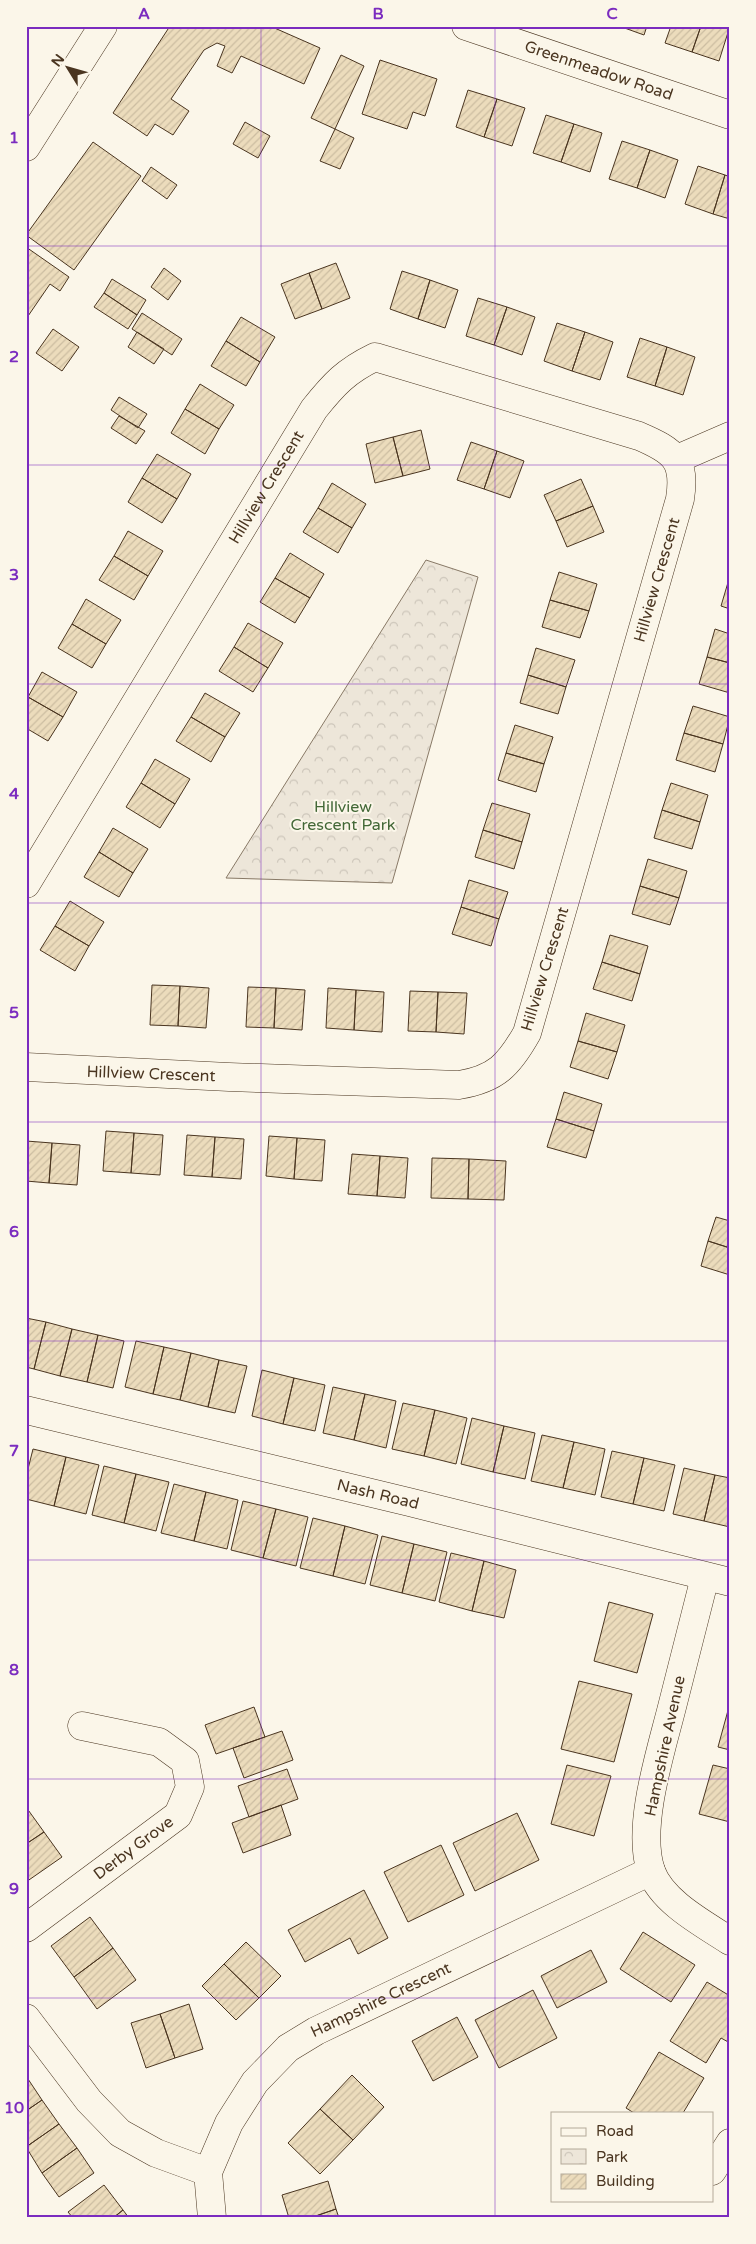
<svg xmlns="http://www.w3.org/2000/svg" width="756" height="2244" font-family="'Varela Round',sans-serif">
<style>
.park{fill:url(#park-crowns);stroke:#887966}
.building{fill:url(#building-hatch);stroke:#4a3520}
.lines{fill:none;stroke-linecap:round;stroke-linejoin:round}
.minor-casing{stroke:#4a3520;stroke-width:29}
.minor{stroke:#fbf6e9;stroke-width:28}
.grid{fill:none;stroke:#7b2cbf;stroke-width:1;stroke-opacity:0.55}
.labels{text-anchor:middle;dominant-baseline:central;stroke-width:4;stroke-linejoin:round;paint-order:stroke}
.street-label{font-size:16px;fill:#4a3520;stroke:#fbf6e9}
.park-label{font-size:16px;fill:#436837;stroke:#fbf6e9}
.neatline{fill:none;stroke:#7b2cbf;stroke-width:2}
.grid-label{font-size:16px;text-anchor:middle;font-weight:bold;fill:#7b2cbf}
</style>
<defs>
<pattern id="park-crowns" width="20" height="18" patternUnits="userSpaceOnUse" patternTransform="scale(1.25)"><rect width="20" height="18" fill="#ede6d9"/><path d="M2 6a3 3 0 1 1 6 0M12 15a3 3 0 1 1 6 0" fill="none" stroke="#cdc6ba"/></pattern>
<pattern id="building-hatch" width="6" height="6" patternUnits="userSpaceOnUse" patternTransform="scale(1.25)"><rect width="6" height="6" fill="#ecdcbc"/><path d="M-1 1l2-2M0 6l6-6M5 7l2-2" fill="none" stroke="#ccbda1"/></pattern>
</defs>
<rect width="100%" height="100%" fill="#fbf6e9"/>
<path class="park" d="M426,560L478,577L392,883L226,878Z"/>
<path class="building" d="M170,26H270L320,48L304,84L241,56L232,73L217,66L225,46L217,43L204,50L171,99L189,111L173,135L155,124L147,136L113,113Z
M619,26H647L644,35Z
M671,26H701L692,52L665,43Z
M701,26H730L719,61L692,52Z
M341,55L364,66L335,129L311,118Z
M380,60L437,79L425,116L413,112L407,129L362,114Z
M468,90L497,99L484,137L456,127Z
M497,99L525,108L512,146L484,137Z
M546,115L574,124L561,162L533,153Z
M245,122L270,136L258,158L233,144Z
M574,124L602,133L590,172L561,162Z
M335,129L354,138L340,169L320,161Z
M622,141L650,150L637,188L609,179Z
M93,142L141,176L74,270L26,235Z
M650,150L678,160L665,198L637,188Z
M698,166L725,175L713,214L685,204Z
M151,167L177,185L167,199L142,181Z
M725,175L730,177V219L713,214Z
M26,247L69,277L60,291L50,284L26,319Z
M336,263L350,298L322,309L309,273Z
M164,268L181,281L168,300L151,287Z
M402,271L430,280L418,319L390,309Z
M309,273L322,309L295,319L281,284Z
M112,279L146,300L137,315L104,293Z
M430,280L458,290L445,328L418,319Z
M104,293L137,315L128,329L94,307Z
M478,298L507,307L494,345L466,336Z
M507,307L535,317L522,355L494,345Z
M142,313L182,339L172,355L132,329Z
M241,317L275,337L260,362L226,341Z
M557,323L585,332L572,371L544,361Z
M53,329L79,347L62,371L36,353Z
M137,332L164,349L154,364L128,347Z
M585,332L613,342L600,380L572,371Z
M640,338L667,347L655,386L627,377Z
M226,341L260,362L246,386L211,366Z
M667,347L695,357L683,395L655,386Z
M200,384L234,405L219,429L185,409Z
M119,397L147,414L138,428L111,410Z
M185,409L219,429L205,454L171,433Z
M119,416L145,431L136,444L111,428Z
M421,430L430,469L403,476L393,437Z
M393,437L403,476L375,483L366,444Z
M471,442L497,451L484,489L457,480Z
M497,451L524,461L510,498L484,489Z
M157,454L191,474L177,499L142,478Z
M142,478L177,499L162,523L128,502Z
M581,479L593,506L556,521L544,495Z
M332,483L366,504L352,528L318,508Z
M593,506L604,532L567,547L556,521Z
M318,508L352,528L338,553L303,532Z
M128,531L163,551L148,576L114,556Z
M290,553L324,574L310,598L275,578Z
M114,556L148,576L134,600L99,580Z
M559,572L597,584L589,611L550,600Z
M275,578L310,598L295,623L260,602Z
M729,579H730V609L721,606Z
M86,599L121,620L106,644L72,624Z
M550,600L589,611L580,638L542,627Z
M248,623L283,643L268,668L234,647Z
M72,624L106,644L92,668L58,648Z
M715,629L730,634V663L707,657Z
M234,647L268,668L253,692L219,671Z
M536,648L575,660L566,687L528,675Z
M707,657L730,663V693L699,684Z
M42,672L77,692L63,717L28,697Z
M528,675L566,687L558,714L520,703Z
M205,693L240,713L225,737L191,717Z
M28,697L63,717L48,741L26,728V700Z
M693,706L730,717L723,744L684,733Z
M191,717L225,737L211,762L176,741Z
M515,725L553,737L544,764L506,753Z
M684,733L723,744L715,772L676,760Z
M506,753L544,764L536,792L498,780Z
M155,759L190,779L175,804L141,783Z
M141,783L175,804L160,828L126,807Z
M671,783L708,795L700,822L662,810Z
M492,803L530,814L522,842L483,830Z
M662,810L700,822L692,849L654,838Z
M113,828L148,849L133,873L99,852Z
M483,830L522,842L514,869L475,857Z
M99,852L133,873L119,897L84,877Z
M648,859L687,871L679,898L640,886Z
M469,880L508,892L499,919L461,907Z
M640,886L679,898L670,925L632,914Z
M70,901L104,922L89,946L55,926Z
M461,907L499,919L491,946L452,934Z
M55,926L89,946L75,971L40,950Z
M610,935L648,946L640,974L602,962Z
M602,962L640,974L632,1001L593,989Z
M152,985L180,986L178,1026L150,1025Z
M180,986L209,988L206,1028L178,1026Z
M248,987L276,988L274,1028L246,1027Z
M276,988L305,990L302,1030L274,1028Z
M328,988L356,990L354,1030L326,1028Z
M356,990L384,992L382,1032L354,1030Z
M410,991L438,992L436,1032L408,1031Z
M438,992L467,993L464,1034L436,1032Z
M586,1013L625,1025L617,1052L578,1041Z
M578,1041L617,1052L608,1079L570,1067Z
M564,1092L602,1104L594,1131L556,1119Z
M556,1119L594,1131L586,1158L547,1147Z
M106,1131L134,1133L131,1173L103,1171Z
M134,1133L163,1135L160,1175L131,1173Z
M187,1135L215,1137L212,1177L184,1175Z
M269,1136L297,1138L294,1179L266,1176Z
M215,1137L244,1139L241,1179L212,1177Z
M297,1138L325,1140L322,1181L294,1179Z
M26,1141L52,1143L49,1183L26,1181Z
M52,1143L80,1145L77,1185L49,1183Z
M352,1154L380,1156L377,1196L348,1194Z
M380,1156L408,1158L405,1198L377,1196Z
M432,1158L469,1159L468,1199L431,1198Z
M469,1159L506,1161L504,1200L468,1199Z
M716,1217L730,1221V1248L708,1241Z
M708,1241L730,1248V1275L701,1266Z
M26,1318L46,1322L34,1369L26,1367Z
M46,1322L72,1329L60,1376L34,1369Z
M72,1329L98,1335L87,1382L60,1376Z
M98,1335L124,1341L113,1388L87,1382Z
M136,1341L164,1347L153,1394L125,1387Z
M164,1347L191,1353L180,1400L153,1394Z
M191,1353L219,1360L208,1407L180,1400Z
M219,1360L247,1366L235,1413L208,1407Z
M262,1370L294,1378L283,1424L252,1416Z
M294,1378L325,1385L315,1431L283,1424Z
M333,1387L365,1394L354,1440L323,1433Z
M365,1394L396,1401L386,1448L354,1440Z
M403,1403L435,1410L424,1456L392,1449Z
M435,1410L467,1418L456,1464L424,1456Z
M472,1418L504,1426L493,1472L461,1464Z
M504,1426L535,1433L525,1479L493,1472Z
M542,1435L574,1442L563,1488L531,1481Z
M574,1442L605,1449L595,1495L563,1488Z
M33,1449L66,1457L54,1506L26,1499V1477Z
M612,1451L644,1458L633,1504L601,1497Z
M66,1457L99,1465L86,1514L54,1506Z
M644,1458L675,1465L664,1511L633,1504Z
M104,1466L136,1474L124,1523L92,1515Z
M684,1468L715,1475L704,1521L673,1514Z
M136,1474L169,1482L156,1531L124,1523Z
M715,1475L730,1478V1527L704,1521Z
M174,1484L206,1492L194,1541L161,1533Z
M206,1492L238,1500L227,1549L194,1541Z
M243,1501L276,1509L263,1558L231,1550Z
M276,1509L308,1517L296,1566L263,1558Z
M313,1518L345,1526L333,1576L300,1568Z
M345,1526L378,1535L365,1584L333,1576Z
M382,1536L414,1544L402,1593L370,1585Z
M414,1544L447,1552L435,1601L402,1593Z
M451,1553L484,1561L472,1611L439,1602Z
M484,1561L516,1570L504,1618L472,1611Z
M609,1602L653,1614L637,1673L594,1661Z
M579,1681L632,1694L614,1762L561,1749Z
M730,1703V1750L718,1747Z
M254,1707L265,1737L216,1754L205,1725Z
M282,1731L293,1760L244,1778L233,1748Z
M567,1765L611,1776L594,1836L551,1824Z
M713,1765L730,1769V1822L699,1814Z
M287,1769L298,1799L249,1817L238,1786Z
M281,1805L291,1835L243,1853L232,1823Z
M26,1807L44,1832L26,1844Z
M517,1813L539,1860L475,1891L453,1843Z
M44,1832L62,1857L26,1882V1844Z
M441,1845L464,1895L408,1922L384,1872Z
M364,1890L388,1938L358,1954L350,1938L305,1962L288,1930Z
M90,1917L113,1948L74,1977L51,1946Z
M643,1932L695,1965L671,2002L620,1969Z
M246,1942L281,1976L259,1998L224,1964Z
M113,1948L136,1980L97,2009L74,1977Z
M591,1950L607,1982L557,2008L541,1976Z
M224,1964L259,1998L236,2020L202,1986Z
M707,1982L730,1996V2043L721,2038L706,2063L670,2041Z
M533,1990L557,2038L499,2068L475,2020Z
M189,2004L203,2049L175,2058L160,2014Z
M160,2014L175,2058L146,2068L131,2023Z
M457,2017L478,2057L433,2081L412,2041Z
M659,2052L704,2078L683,2113H634L626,2108Z
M352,2075L384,2107L353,2140L320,2109Z
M26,2076L42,2100L26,2111Z
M42,2100L59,2124L26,2147V2111Z
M320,2109L353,2140L320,2174L288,2143Z
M59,2124L77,2148L42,2173L26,2147Z
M77,2148L94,2173L59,2197L42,2173Z
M328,2181L336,2209L310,2218H289L282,2195Z
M104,2185L123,2210L113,2218H73L68,2212Z
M336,2209L339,2218H310Z
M123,2210L129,2218H113Z"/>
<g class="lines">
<defs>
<g id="minor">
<path id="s1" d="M466,26L730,115"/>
<path d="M26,147L103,26"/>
<path d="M677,459L730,436"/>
<path id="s2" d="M26,884L314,409C334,384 346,371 375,357L639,436C674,451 686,460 680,499L527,1033C509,1065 496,1079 459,1085L229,1077L26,1067"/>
<path id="s3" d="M26,1410L409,1502L730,1582"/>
<path d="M705,1577C694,1620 683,1663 672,1707C661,1751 636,1827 651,1871C662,1902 704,1924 730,1941"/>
<path id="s4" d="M26,1928L178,1815L190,1787L185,1761L159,1742L82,1726"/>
<path d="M26,2018L89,2101L120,2133L156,2153L208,2172"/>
<path d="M712,2171L730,2143"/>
<path id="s5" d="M212,2218L208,2172L229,2123L255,2082L288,2048L316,2031L651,1871"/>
</g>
</defs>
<use href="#minor" class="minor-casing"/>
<use href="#minor" class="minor"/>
</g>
<path class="grid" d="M261,26V2218M495,26V2218M26,246H730M26,465H730M26,684H730M26,903H730M26,1122H730M26,1341H730M26,1560H730M26,1779H730M26,1998H730"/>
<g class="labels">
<g class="street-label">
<text stroke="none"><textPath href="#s1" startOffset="140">Greenmeadow Road</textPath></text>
<text stroke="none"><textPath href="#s2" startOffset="464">Hillview Crescent</textPath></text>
<text transform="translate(657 580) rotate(-74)">Hillview Crescent</text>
<text transform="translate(545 969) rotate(-73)">Hillview Crescent</text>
<text transform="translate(151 1074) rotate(2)">Hillview Crescent</text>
<text stroke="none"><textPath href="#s3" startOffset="362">Nash Road</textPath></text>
<text transform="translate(665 1746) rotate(-78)">Hampshire Avenue</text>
<text stroke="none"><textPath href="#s4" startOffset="134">Derby Grove</textPath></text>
<text stroke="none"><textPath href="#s5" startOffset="300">Hampshire Crescent</textPath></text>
</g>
<g class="park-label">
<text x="343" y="807">Hillview<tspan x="343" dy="18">Crescent Park</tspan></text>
</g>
</g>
<rect width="756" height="2244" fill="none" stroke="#fbf6e9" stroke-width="55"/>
<rect x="551" y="2112" width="162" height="90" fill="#fbf6e9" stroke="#b4a999"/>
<rect x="561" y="2128" width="25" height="8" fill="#fbf6e9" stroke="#b4a999"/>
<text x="596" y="2136" font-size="15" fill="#4a3520">Road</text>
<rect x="561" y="2149" width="25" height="15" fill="url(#park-crowns)" stroke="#b4a999"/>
<text x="596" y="2162" font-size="15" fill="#4a3520">Park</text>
<rect x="561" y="2174" width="25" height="15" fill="url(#building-hatch)" stroke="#b4a999"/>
<text x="596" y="2186" font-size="15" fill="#4a3520">Building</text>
<g transform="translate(68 68) rotate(307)" stroke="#fbf6e9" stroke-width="4" paint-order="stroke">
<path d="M0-4L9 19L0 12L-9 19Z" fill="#4a3520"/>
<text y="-8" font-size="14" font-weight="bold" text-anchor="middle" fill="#4a3520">N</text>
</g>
<rect x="28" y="28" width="700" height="2188" class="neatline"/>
<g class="grid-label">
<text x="144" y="19">A</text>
<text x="378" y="19">B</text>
<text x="612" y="19">C</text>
<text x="14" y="143">1</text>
<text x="14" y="362">2</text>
<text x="14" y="580">3</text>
<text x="14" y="799">4</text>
<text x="14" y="1018">5</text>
<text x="14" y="1237">6</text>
<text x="14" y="1456">7</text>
<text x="14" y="1675">8</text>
<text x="14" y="1894">9</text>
<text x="14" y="2113">10</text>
</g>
</svg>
